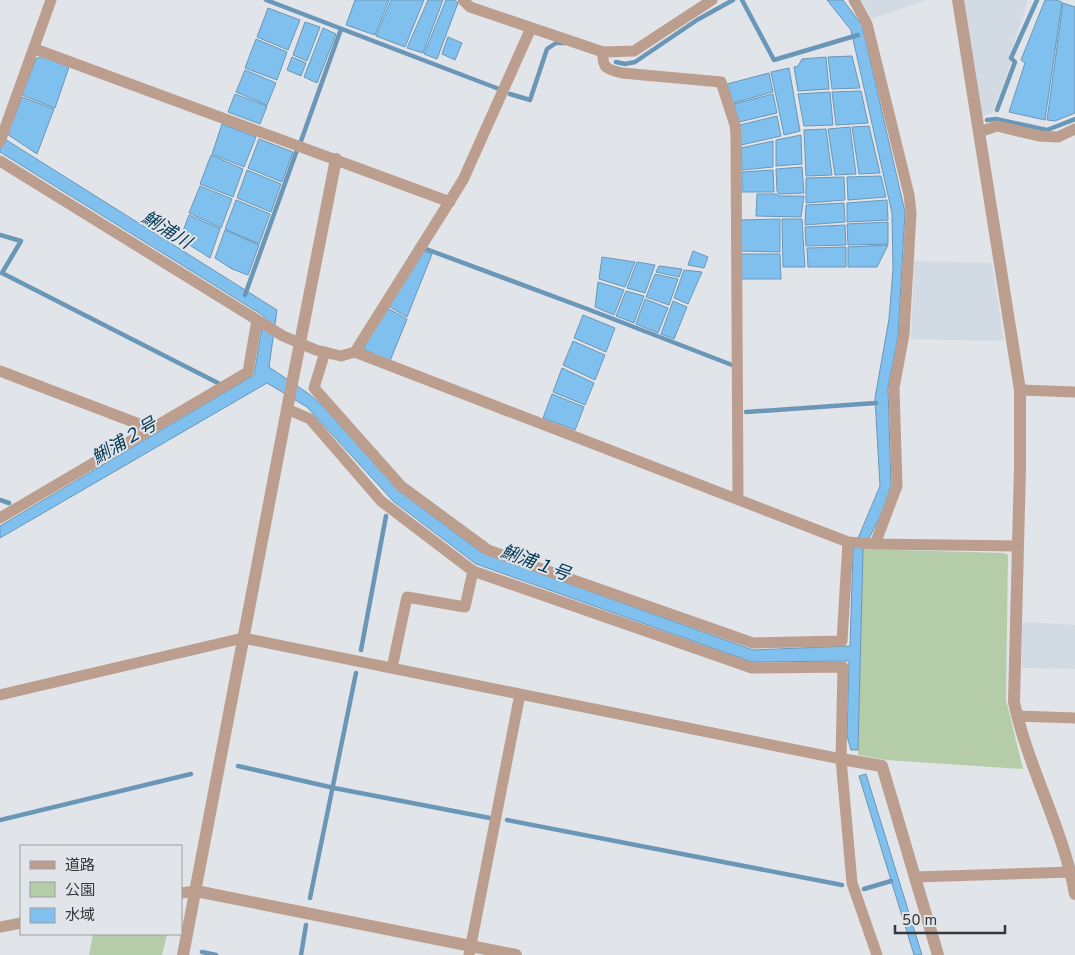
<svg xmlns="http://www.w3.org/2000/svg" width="1075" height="955" font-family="Overpass,'Noto Sans JP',sans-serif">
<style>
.built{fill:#d2dae4}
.green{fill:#b4cca8}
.water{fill:#80c0ee;stroke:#6a97b8}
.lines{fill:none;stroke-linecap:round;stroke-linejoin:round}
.stream{stroke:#6a97b8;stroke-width:4.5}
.minor{stroke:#bc9e8e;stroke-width:11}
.tertiary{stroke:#bc9e8e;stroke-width:12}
.labels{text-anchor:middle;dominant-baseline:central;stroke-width:4;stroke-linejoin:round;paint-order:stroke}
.water-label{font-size:18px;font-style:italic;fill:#023856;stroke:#e1e4e8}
</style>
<rect width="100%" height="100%" fill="#e1e4e8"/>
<path class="built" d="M860,0H926L871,19L864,4Z
M961,0H1028L1009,58L1011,62L993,112L982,117Z
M914,261L992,263L1004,341L911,339Z
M1022,622L1075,625V669L1022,668Z"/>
<path class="green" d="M863,549L1004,553L1008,555L1006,700L1023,769L887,760L858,755Z
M93,934H167L162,955H89Z"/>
<path class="water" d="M355,0H389L375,35L346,25Z
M391,0H424L405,47L376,36Z
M428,0H443L423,53L407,48Z
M446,0H455L458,3L437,59L424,54Z
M827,0H843L862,25L905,212L898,337L888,388L891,486L882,513L863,550L858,750H851L847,736L849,661L752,662L476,564L393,501L307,407L267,383L0,538V526L254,375L264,316L0,152V136L277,310L269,367L309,394L321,404L398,490L481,552L753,650L850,646L853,550L880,486L875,398L889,319L893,269L892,213L851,30Z
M1045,0H1056L1062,2L1045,120L1009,112L1025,63L1021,60Z
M1063,3L1075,7V113L1055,121L1047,120Z
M268,8L300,20L288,50L257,37Z
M305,22L320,27L307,61L293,55Z
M323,28L336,34L317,83L304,77Z
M448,37L462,43L455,60L442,54Z
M256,39L287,52L277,80L245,68Z
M42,56L69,67L55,108L22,95L36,59Z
M852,56L860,88L832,89L828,57Z
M292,57L306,63L301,76L287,70Z
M826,57L829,89L798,91L794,67L798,66L802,59Z
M789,68L800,131L784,135L771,72Z
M245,70L276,83L267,105L236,92Z
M769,73L773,92L733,103L727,84Z
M861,91L868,123L836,125L832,92Z
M830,92L833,125L804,126L798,94Z
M235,94L267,106L260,124L228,112Z
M773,94L777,113L739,122L734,104Z
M22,97L54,109L37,154L7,134Z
M777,116L781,136L741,145L740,125Z
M222,124L256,137L244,167L212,154Z
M869,126L880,173L859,174L852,127Z
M850,127L856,174L835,175L828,129Z
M826,129L832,175L806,176L804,130Z
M801,135L802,164L776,166V140Z
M259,139L293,152L282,182L248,168Z
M773,141V167L742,170L741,148Z
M211,155L243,169L233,197L200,184Z
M802,167L804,193L779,194L777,191L776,169Z
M247,170L281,184L271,212L237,198Z
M773,170L774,192H742V172Z
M881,176L886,197L848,200L847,177Z
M844,177L845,200L806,203V178Z
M200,186L232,199L221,228L189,213Z
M757,194H777L779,196H804L801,217L756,216Z
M236,200L270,214L259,244L225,229Z
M887,200L888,220L847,222V203Z
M844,203L845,222L805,225L806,205Z
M189,215L220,229L210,258L180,239Z
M780,219V252L741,251V220Z
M782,219H802L805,267H783Z
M888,222V244L848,245L847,224Z
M845,225L846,245L806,246L805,227Z
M225,230L259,245L248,275L232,269L215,258Z
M888,245L877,267H848V247Z
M846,247V267H808L807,248Z
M423,251L432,254L407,317L388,306Z
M693,251L708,257L704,268L688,265Z
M741,254H780L781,279H741Z
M602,257L635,262L625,287L599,279Z
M637,262L655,265L645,293L627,288Z
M659,266L682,269L679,277L656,272Z
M684,270L702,272L688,304L674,298Z
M655,274L678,279L669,305L646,297Z
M598,282L624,290L614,315L595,307Z
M626,291L644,296L634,323L616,316Z
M645,299L668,308L658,333L636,324Z
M673,301L687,307L674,339L661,334Z
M387,308L407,319L390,361L365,350L364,345Z
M583,315L615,328L606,352L574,338Z
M573,341L605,355L595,380L563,365Z
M562,368L594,383L585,405L553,392Z
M552,394L584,407L575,430L543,418Z
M866,774L922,955H914L859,776Z"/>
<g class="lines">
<path class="stream" d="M266,0L499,89
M742,0L774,60L858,35
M616,62L625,64L635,62L697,20L733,0
M510,94L530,100L547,49L556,43H564
M997,110L1015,62L1011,58L1037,0
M987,120L996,119L1047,130L1075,119
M301,141L341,29
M0,235L21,241L2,273L218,383
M426,249L590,310L732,365
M245,295L297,150
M746,412L876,403
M0,500L9,503
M361,650L386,516
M238,766L334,788L490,818
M0,820L191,774
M507,820L842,885
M864,889L891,881
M310,898L356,673
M202,952L216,955
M301,955L306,925"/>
<path class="minor" d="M463,0L470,7L603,52L634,51L712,0
M854,0L867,24L909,195L911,213L904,334L894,388L897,486L875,544
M35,49L450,202
M603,52C602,69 607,69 622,73L721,82L735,125L736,135L738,499
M979,132L997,126L1039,136L1058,137L1075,129
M0,142L51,0
M0,161L283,336L316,350L341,356L355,352L848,542L875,544L1017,546
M325,352L314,388L401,486L488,550L753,643L842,641L848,542
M355,352L463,180L531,28
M0,371L152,429
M1020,390L1075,392
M287,409L310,419L381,501L473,571L752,668L843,667L841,759L852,883L877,955
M0,518L248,372L257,320
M392,668L407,597L465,607L473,571
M0,695L243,638L841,759
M1017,716L1075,718
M915,877L1071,872
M181,893L196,891
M0,927L21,923
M469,955L520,694"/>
<path class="tertiary" d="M958,0L1020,390V467L1014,702C1028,768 1063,828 1075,894
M841,759L882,766L938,955
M196,891L516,955
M183,955L288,404L336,159"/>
</g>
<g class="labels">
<g class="water-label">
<text transform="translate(166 231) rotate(32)">鯏浦川</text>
<text transform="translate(125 442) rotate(-31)">鯏浦２号</text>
<text transform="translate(535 564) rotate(20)">鯏浦１号</text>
</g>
</g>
<rect x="20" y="845" width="162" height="90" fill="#e1e4e8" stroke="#9d9fa2"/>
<rect x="30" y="861" width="25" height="8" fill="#bc9e8e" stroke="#9d9fa2"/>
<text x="65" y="870" font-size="15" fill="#37383a">道路</text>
<rect x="30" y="882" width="25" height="15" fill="#b4cca8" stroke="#9d9fa2"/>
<text x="65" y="895" font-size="15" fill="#37383a">公園</text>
<rect x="30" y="908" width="25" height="15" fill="#80c0ee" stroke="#9d9fa2"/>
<text x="65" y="920" font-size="15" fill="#37383a">水域</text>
<path d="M895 925v8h110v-8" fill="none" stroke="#37383a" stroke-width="2.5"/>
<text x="902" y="925" font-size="15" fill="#37383a" stroke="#e1e4e8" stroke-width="4" paint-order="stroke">50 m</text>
</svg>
